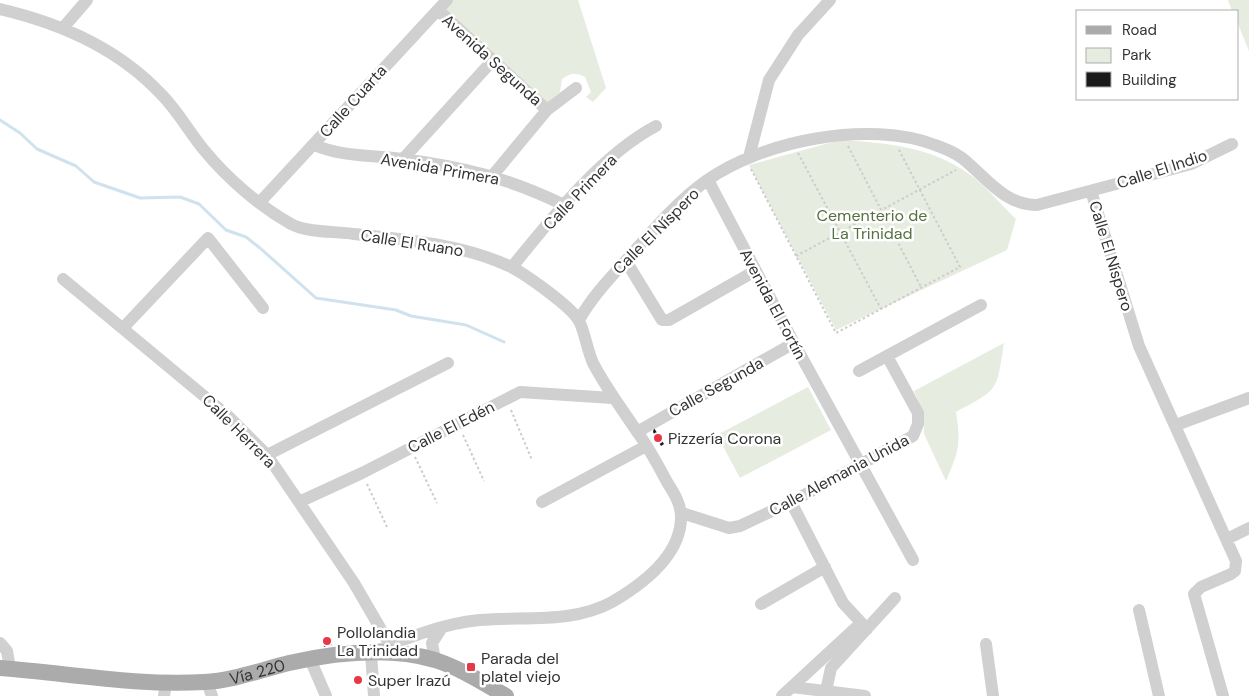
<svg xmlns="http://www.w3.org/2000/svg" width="1249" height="696" font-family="'DM Sans',sans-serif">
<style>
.green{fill:#e6ecdf}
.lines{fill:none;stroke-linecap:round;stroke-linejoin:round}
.stream{stroke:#cfe2ee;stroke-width:3}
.building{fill:#1a1a1a}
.path{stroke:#cdcdcd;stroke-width:2;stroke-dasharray:2.5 2.5;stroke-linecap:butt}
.minor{stroke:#d0d0d0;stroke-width:12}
.major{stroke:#ababab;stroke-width:16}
.poi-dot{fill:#e63946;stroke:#fff;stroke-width:2}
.labels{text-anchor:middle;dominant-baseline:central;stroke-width:5;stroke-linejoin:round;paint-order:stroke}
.street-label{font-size:16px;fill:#333;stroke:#fff}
.park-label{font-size:16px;fill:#56703f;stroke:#fff}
.poi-label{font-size:16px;fill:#333;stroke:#fff;text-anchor:start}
</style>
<rect width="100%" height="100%" fill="#fff"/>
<!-- green -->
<path class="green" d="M453 0H578L606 88 593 102 586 97 591 92 585 77C575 72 571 73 562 79L560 92 547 103 444 9Z
M1228 0H1249V51L1238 24V11H1232Z
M840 140C886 143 930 146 969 174 986 186 1001 205 1016 219L1007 250 836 330 749 165Z
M1004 343C996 392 1000 388 956 412 961 444 959 451 946 481L924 434V414L914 391Z
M808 387 831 430 740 478 717 435Z"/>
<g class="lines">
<!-- stream -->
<path class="stream" d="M0 120 20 133 37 149 76 166 94 182 140 198 180 197 199 204 226 230 246 237 260 248 316 298 396 310 411 316 466 325 504 342"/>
</g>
<!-- building -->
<path class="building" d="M654 428 664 444 661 446 653 432Z
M329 636 332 645 324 647 322 638Z"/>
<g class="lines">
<!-- path -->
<path class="path" d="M848 146 921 287
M798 153 881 309
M751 169 836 333 960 267 898 148
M796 256 956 170
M511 410 532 460
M463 435 484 481
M415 457 437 503
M367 484 387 527"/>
<!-- minor -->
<path class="minor" d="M0 9C60 23 119 49 161 94 178 111 189 132 204 150 227 178 259 206 291 224 308 233 335 231 354 234 407 240 461 244 509 266 524 273 572 307 579 321 585 332 587 350 593 363 606 388 622 409 638 433 649 448 658 465 667 482 674 493 681 504 681 517 681 556 643 584 612 602 572 624 524 616 480 620 444 623 404 639 371 653L374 696
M438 10 547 110
M63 28 87 0
M314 145C343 157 372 155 403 159 463 167 509 178 564 205
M749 157 769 80 798 35 830 0
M403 159 493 60
M493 175 547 110 576 88
M708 180 794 343 913 560
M1091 191 1139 346 1236 561 1235 571 1231 574 1201 587 1194 594 1223 696
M260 202 447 0
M626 261 662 320H669L755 271
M512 267C551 219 601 155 656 126
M63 279 228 416 267 455 354 583 390 645
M579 320C593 295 612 276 631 255 654 229 678 201 706 181 763 140 870 120 935 145 944 148 955 153 962 158 986 177 1004 205 1037 205L1191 164 1232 144
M123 328 208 238 263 308
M859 371 981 305
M1176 425 1249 398
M637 432 794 343
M267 455 448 363
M299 502 362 473 520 392 612 398
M542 502 646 446
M791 502 843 603 867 629
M682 513 729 528 740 526 791 502 913 436 918 424V413L887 356
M1227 539 1249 528
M761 604 825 567
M1139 610 1159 696
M0 643 7 651 10 669
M986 644 993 696
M310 659 326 696
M435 660 432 643 441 629
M207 682 212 696
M792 687 865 696
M826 691 831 668 895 598
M164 696 166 683
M782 696 861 623"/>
<!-- major -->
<path class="major" id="s1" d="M0 668C68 673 136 686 204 682 231 681 261 670 289 663 334 653 390 647 435 660 460 668 483 683 506 696"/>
</g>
<!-- markers -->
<g class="poi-dot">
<circle cx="658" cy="438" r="5"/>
<circle cx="327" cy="641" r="5"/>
<rect x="466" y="662" width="10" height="10" rx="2.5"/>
<circle cx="358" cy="680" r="5"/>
</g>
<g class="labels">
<!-- street labels -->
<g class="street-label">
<text transform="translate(492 60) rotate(42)">Avenida Segunda</text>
<text transform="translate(353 101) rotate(-48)">Calle Cuarta</text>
<text transform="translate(440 169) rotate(10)">Avenida Primera</text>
<text transform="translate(1162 169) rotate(-18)">Calle El Indio</text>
<text transform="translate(580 192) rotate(-46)">Calle Primera</text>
<text transform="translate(656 231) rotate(-45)">Calle El Níspero</text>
<text transform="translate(412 243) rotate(9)">Calle El Ruano</text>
<text transform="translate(1111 256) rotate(73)">Calle El Níspero</text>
<text transform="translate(773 304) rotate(62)">Avenida El Fortín</text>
<text transform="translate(716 387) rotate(-29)">Calle Segunda</text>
<text transform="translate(451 427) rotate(-27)">Calle El Edén</text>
<text transform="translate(239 431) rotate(45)">Calle Herrera</text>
<text transform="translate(839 475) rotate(-28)">Calle Alemania Unida</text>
<text stroke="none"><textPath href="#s1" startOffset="259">Vía 220</textPath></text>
</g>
<!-- park labels -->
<g class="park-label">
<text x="872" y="215">Cementerio de<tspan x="872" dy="18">La Trinidad</tspan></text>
</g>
<!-- poi labels -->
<g class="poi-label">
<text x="668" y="438">Pizzería Corona</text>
<text x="337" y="632">Pollolandia<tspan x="337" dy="18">La Trinidad</tspan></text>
<text x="481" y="658">Parada del<tspan x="481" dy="18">platel viejo</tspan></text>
<text x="368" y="680">Super Irazú</text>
</g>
</g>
<!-- legend -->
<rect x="1076" y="10" width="162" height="90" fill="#ffffff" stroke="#adadad"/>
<rect x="1086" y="26" width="25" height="8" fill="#ababab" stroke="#adadad"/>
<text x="1122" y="35" font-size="15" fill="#333333">Road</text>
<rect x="1086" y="48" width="25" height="15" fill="#e6ecdf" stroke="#adadad"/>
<text x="1122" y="60" font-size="15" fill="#333333">Park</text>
<rect x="1086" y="72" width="25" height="15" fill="#1a1a1a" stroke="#adadad"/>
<text x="1122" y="85" font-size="15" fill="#333333">Building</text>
</svg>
